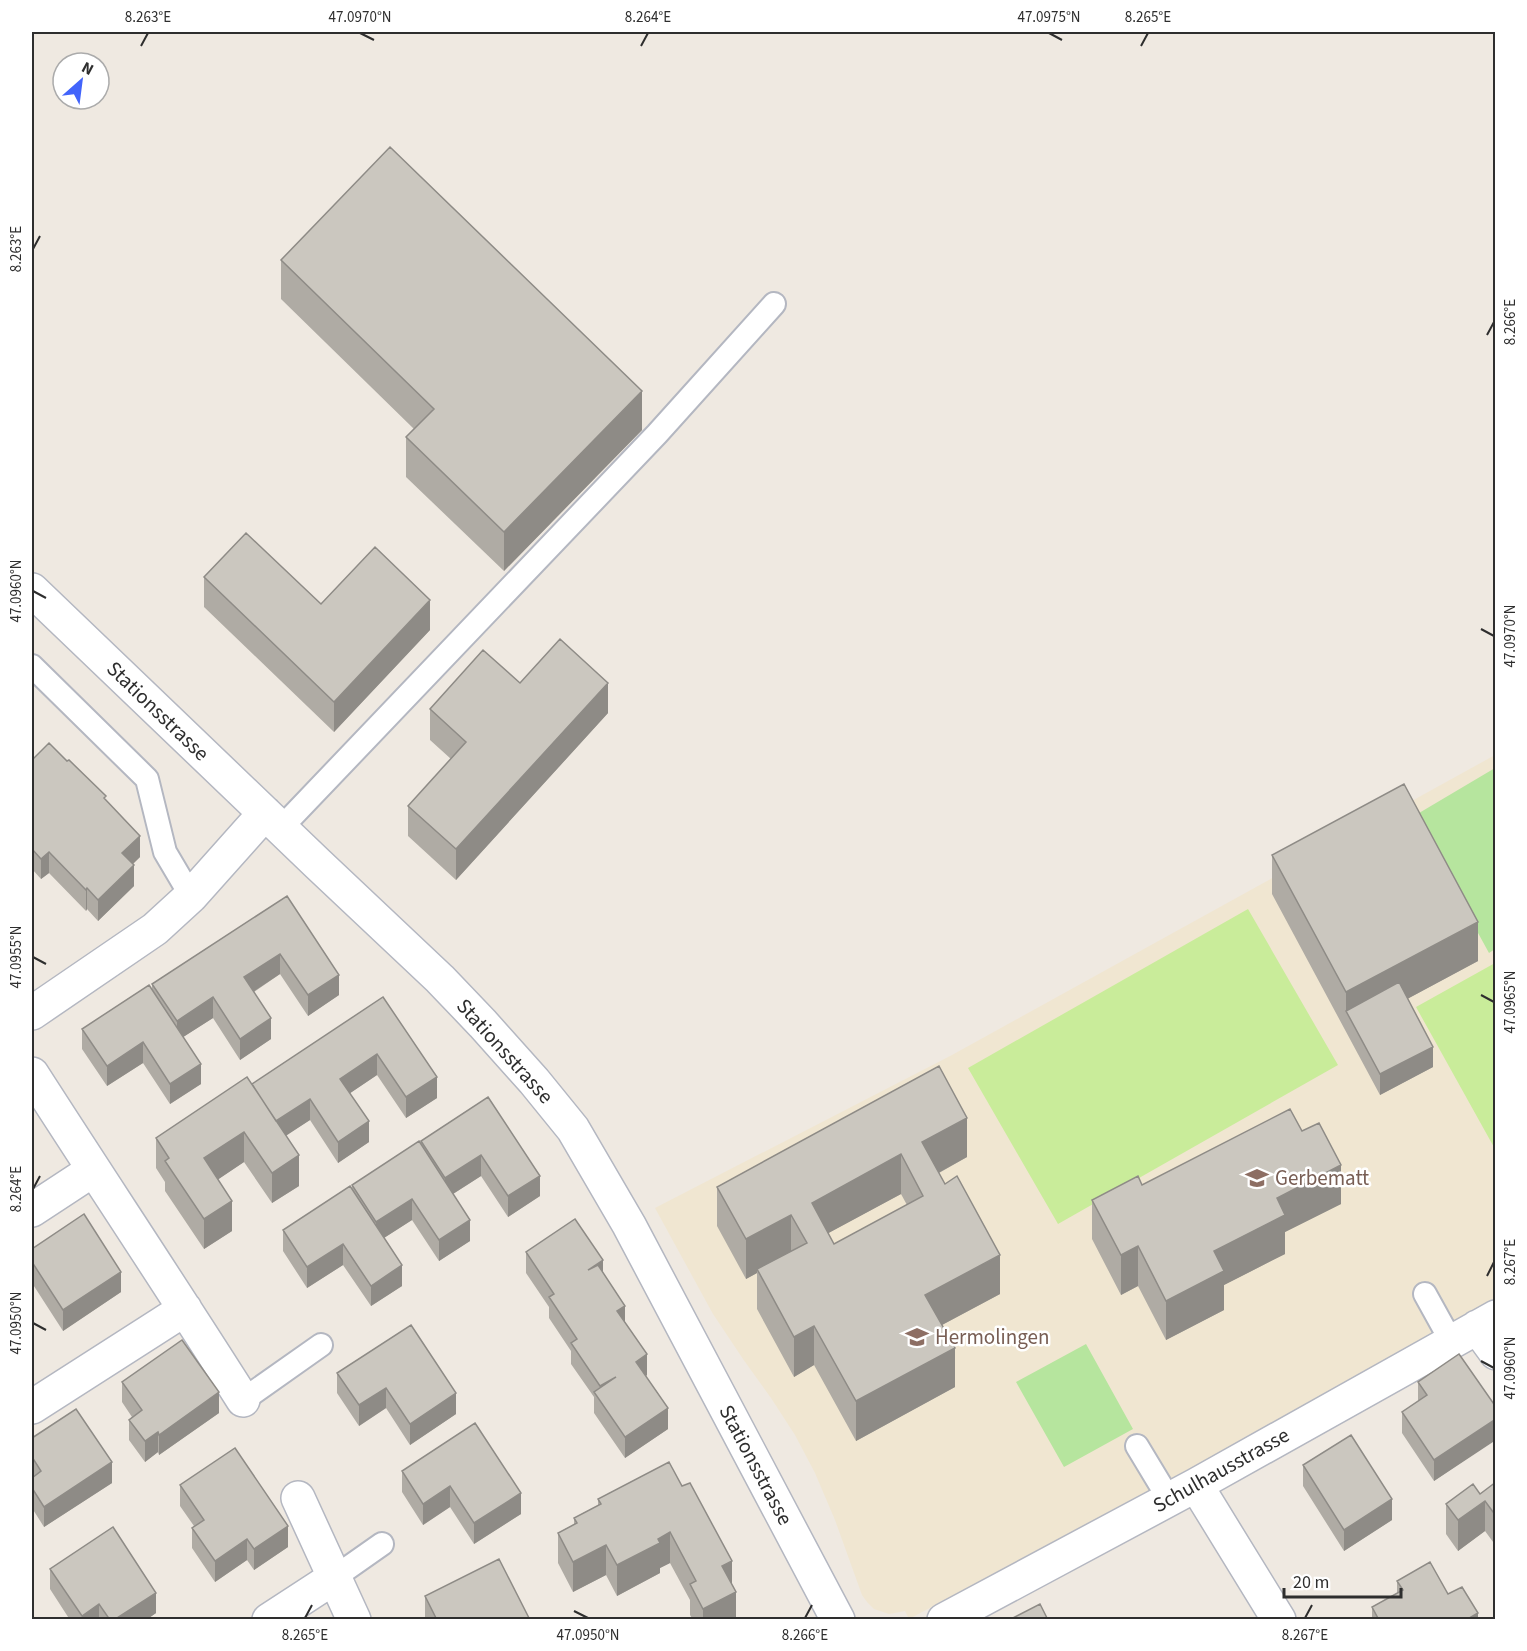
<svg xmlns="http://www.w3.org/2000/svg" width="1527" height="1651" font-family="'Source Sans 3',sans-serif">
<style>
.education{fill:#f0e6d1}
.green{fill:#b6e59e}
.pitch{fill:#c9ec9a}
.lines{fill:none;stroke-linecap:round;stroke-linejoin:round}
.lane-casing{stroke:#b4b7c1;stroke-width:26}
.street-casing{stroke:#b4b7c1;stroke-width:36}
.lane{stroke:#fff;stroke-width:22}
.street{stroke:#fff;stroke-width:33}
.wall{fill:#afaba4;fill-rule:evenodd}
.shaded-wall{fill:#8e8b86}
.building{fill:#cbc7bf;stroke:#8e8b86;stroke-width:1.5;fill-rule:evenodd}
.ticks{fill:none;stroke:#2e2e2e;stroke-width:2}
.labels{text-anchor:middle;dominant-baseline:central;stroke-width:5;stroke-linejoin:round;paint-order:stroke}
.street-label{font-size:21px;fill:#2e2e2e;stroke:#fff}
.education-label{font-size:21px;fill:#785e54;stroke:#fff;text-anchor:start}
.neatline{fill:none;stroke:#2e2e2e;stroke-width:2}
.ticks-label{font-size:15px;text-anchor:middle;fill:#2e2e2e}
</style>
<rect width="100%" height="100%" fill="#efe9e1"/>
<!-- education -->
<path class="education" d="M1495 755V1302L1181 1475 909 1619 905 1611 889 1614 874 1609 867 1602 862 1595 835 1520 815 1473 795 1435 771 1398 743 1359 713 1314 655 1208 952 1055Z"/>
<!-- green -->
<path class="green" d="M1495 768V949L1489 953 1414 816Z
M1086 1344 1133 1429 1064 1467 1016 1382Z"/>
<!-- pitch -->
<path class="pitch" d="M1248 909 1338 1065 1058 1224 968 1068Z
M1495 963V1149L1416 1007Z"/>
<g class="lines">
<!-- lane casing -->
<g class="lane-casing">
<path id="lane" d="M32 666 147 779 165 852 191 896
M281 828 657 434 774 304
M1425 1294 1451 1341
M243 1400 321 1345
M1137 1446 1169 1499
M335 1577 382 1544"/>
</g>
<!-- street casing -->
<g class="street-casing">
<path id="street" d="M32 590 318 864 440 979 483 1024 534 1081 573 1129 629 1225 838 1620
M32 1013 155 929 191 896 265 813
M32 1074C102 1183 174 1291 243 1400
M32 1210 93 1170
M1477 1327 1496 1353
M32 1407 185 1309
M1196 1485 1279 1620
M298 1498 354 1620
M269 1620 335 1577
M944 1620 1196 1485 1496 1317"/>
</g>
<!-- lane -->
<use href="#lane" class="lane"/>
<!-- street -->
<use href="#street" class="street"/>
</g>
<!-- wall -->
<path class="wall" d="M281 260 642 430 504 571 406 477V437L414 429 281 299Z
M204 577 321 604 430 630 334 732 204 607Z
M520 683 608 713 456 880 408 836V806L451 759 430 740V709Z
M32 760 106 800 140 857 133 864 134 886 98 921 87 909 86 911 49 873 41 879 32 869Z
M1272 855 1478 961 1407 999 1433 1067 1380 1095 1272 894Z
M287 896 339 995 308 1016 280 974 254 992 271 1039 240 1060 213 1018 183 1037 201 1084 170 1104 143 1063 107 1086 82 1049V1029L152 990V984Z
M383 997 437 1098 406 1118 377 1075 350 1093 369 1142 338 1163 310 1120 286 1135 299 1186 272 1203 244 1162 218 1179 232 1231 204 1249 165 1191V1182L156 1168V1138L252 1084Z
M939 1066 967 1157 939 1173 1000 1294 942 1325 955 1387 856 1441 814 1365 794 1377 757 1309V1273L746 1279 717 1226V1187ZM901 1194 907 1205 834 1244 828 1233Z
M488 1097 540 1196 508 1217 481 1176 453 1194 470 1241 439 1261 412 1220 384 1238 402 1286 371 1306 343 1265 307 1288 283 1251V1230L352 1189V1185L421 1145V1141Z
M1142 1185 1341 1204 1285 1232V1254L1224 1285V1310L1166 1340 1138 1286 1121 1295 1092 1239V1200Z
M32 1249 121 1292 63 1331 32 1283Z
M526 1252 603 1273 647 1375 646 1376 668 1429 625 1458 594 1413V1397L571 1364V1351L549 1318V1307L526 1273Z
M411 1325 456 1414 410 1445 386 1408 359 1426 337 1393V1373Z
M122 1382 219 1413 159 1455 158 1452 145 1462 129 1440V1420L132 1417 122 1402Z
M1418 1382 1496 1407V1451L1494 1449V1440L1434 1481 1402 1433V1412L1418 1401Z
M475 1423 521 1514 474 1544 450 1507 423 1525 402 1492V1471Z
M32 1438 112 1483 44 1527 32 1508Z
M669 1462 732 1585 736 1620H693L690 1615V1600L670 1563 660 1568V1573L617 1596 606 1575 573 1592 558 1563V1533L574 1524V1518L598 1505V1499Z
M1303 1465 1392 1520 1344 1551 1303 1486Z
M1496 1482V1546L1485 1531 1458 1551 1446 1534V1504L1480 1494Z
M180 1485 288 1547 254 1570 247 1560 215 1582 192 1548V1528L194 1526 180 1506Z
M50 1569 156 1613 146 1620H70L50 1589Z
M1397 1581 1448 1594 1478 1620H1372V1607L1397 1593Z
M425 1596 530 1620H425Z"/>
<!-- shaded-wall -->
<path class="shaded-wall" d="M642 391V430L504 571V532Z
M430 600V630L334 732V702Z
M608 683V713L456 880V849Z
M33 716V737L32 738V718Z
M140 836V857L122 874V853Z
M49 852V873L41 879V859Z
M134 865V886L98 921V900Z
M87 888V909L86 911V890Z
M1478 922V961L1355 1027 1346 1011V992Z
M280 954V974L244 998V977Z
M339 975V995L308 1016V995Z
M213 997V1018L177 1041V1021Z
M271 1018V1039L240 1060V1039Z
M143 1042V1063L107 1086V1066Z
M1433 1047V1067L1380 1095V1074Z
M377 1054V1075L340 1100V1079Z
M201 1064V1084L170 1104V1084Z
M437 1077V1098L406 1118V1097Z
M310 1099V1120L272 1145V1124Z
M967 1118V1157L922 1182V1142Z
M369 1121V1142L338 1163V1142Z
M244 1132V1162L204 1189V1158Z
M901 1154V1194L812 1242V1203Z
M299 1155V1186L272 1203V1173Z
M481 1155V1176L445 1199V1178Z
M1341 1165V1204L1285 1232V1254L1224 1285V1310L1166 1340V1301L1214 1251 1277 1198Z
M540 1176V1196L508 1217V1196Z
M412 1199V1220L376 1243V1222Z
M232 1201V1231L204 1249V1219Z
M791 1215V1254L757 1269V1273L746 1279V1239Z
M470 1220V1241L439 1261V1240Z
M343 1244V1265L307 1288V1267Z
M1138 1246V1286L1121 1295V1255Z
M1000 1255V1294L925 1334V1295Z
M603 1260V1281L588 1270Z
M402 1265V1286L371 1306V1286Z
M121 1272V1292L63 1331V1310Z
M625 1306V1327L617 1311Z
M814 1326V1365L794 1377V1337Z
M955 1348V1387L856 1441V1401Z
M647 1354V1375L636 1383V1362Z
M386 1388V1408L359 1426V1405Z
M219 1392V1413L159 1455V1435Z
M456 1393V1414L410 1445V1424Z
M668 1408V1429L625 1458V1437Z
M1496 1419V1440L1434 1481V1460Z
M158 1432V1452L145 1462V1441Z
M112 1462V1483L44 1527V1507Z
M450 1486V1507L423 1525V1504Z
M521 1493V1514L474 1544V1523Z
M1392 1499V1520L1344 1551V1530Z
M1485 1501V1531L1458 1551V1520Z
M288 1526V1547L254 1570V1549Z
M670 1532V1563L660 1568V1573L617 1596V1565Z
M247 1539V1560L215 1582V1561Z
M606 1545V1575L573 1592V1562Z
M732 1561V1592L722 1566Z
M736 1592V1620H703V1609Z
M156 1593V1613L146 1620H114Z
M99 1604V1620H82V1616Z
M1478 1613V1620H1466Z"/>
<!-- building -->
<path class="building" d="M390 147 642 391 504 532 406 437 434 409 281 260Z
M246 533 321 604 375 547 430 600 334 702 204 577Z
M560 639 608 683 456 849 408 806 466 742 430 709 483 650 520 683Z
M49 743 67 761 69 760 106 796 104 798 140 836 122 853 134 865 98 900 87 888 86 890 49 852 41 859 32 849V760Z
M1404 784 1478 922 1346 992 1272 855Z
M287 896 339 975 308 995 280 954 244 977 271 1018 240 1039 213 997 177 1021 152 984Z
M1399 982 1433 1047 1380 1074 1346 1011Z
M149 985 201 1064 170 1084 143 1042 107 1066 82 1029Z
M383 997 437 1077 406 1097 377 1054 340 1079 369 1121 338 1142 310 1099 276 1121 252 1084Z
M939 1066 967 1118 922 1142 945 1184 957 1176 1000 1255 925 1295 955 1348 856 1401 814 1326 794 1337 757 1269 807 1243 791 1215 746 1239 717 1187ZM901 1154 923 1196 834 1244 812 1203Z
M247 1077 299 1155 272 1173 244 1132 204 1158 232 1201 204 1219 165 1161 169 1158 156 1138Z
M488 1097 540 1176 508 1196 481 1155 445 1178 421 1141Z
M1290 1109 1302 1131 1319 1123 1341 1165 1277 1198 1285 1215 1214 1251 1224 1271 1166 1301 1138 1246 1121 1255 1092 1200 1138 1176 1142 1185Z
M419 1141 470 1220 439 1240 412 1199 376 1222 352 1185Z
M350 1186 402 1265 371 1286 343 1244 307 1267 283 1230Z
M84 1214 121 1272 63 1310 32 1262V1249Z
M575 1219 603 1260 588 1270 598 1265 625 1306 617 1311 647 1354 636 1362 668 1408 625 1437 594 1392 616 1377 600 1386 571 1343 577 1339 549 1297 554 1294 526 1252Z
M411 1325 456 1393 410 1424 386 1388 359 1405 337 1373Z
M182 1340 219 1392 159 1435 158 1432 145 1441 129 1420 142 1410 122 1382Z
M1459 1354 1496 1407V1419L1434 1460 1402 1412 1427 1395 1418 1382Z
M76 1409 112 1462 44 1507 32 1488V1478L41 1471 32 1457V1438Z
M475 1423 521 1493 474 1523 450 1486 423 1504 402 1471Z
M1351 1435 1392 1499 1344 1530 1303 1465Z
M235 1448 288 1526 254 1549 247 1539 215 1561 192 1528 204 1520 180 1485Z
M669 1462 682 1486 690 1483 732 1561 722 1566 736 1592 703 1609 690 1584 696 1581 670 1532 658 1539 660 1543 617 1565 606 1545 573 1562 558 1533 577 1523 574 1518 601 1504 598 1499Z
M1496 1482V1516L1485 1501 1458 1520 1446 1504 1473 1484 1480 1494Z
M113 1527 156 1593 114 1620H110L99 1604 82 1616 50 1569Z
M499 1559 530 1620H437L425 1596Z
M1430 1562 1448 1594 1462 1587 1478 1613 1466 1620H1379L1372 1607 1403 1590 1397 1581Z
M1040 1604 1048 1620H1009Z"/>
<!-- ticks -->
<path class="ticks" d="M360 33 374 40M1049 33 1062 40M141 46 148 33M641 46 648 33M1141 46 1148 33M33 249 40 236M1487 335 1494 322M33 591 46 598M1481 629 1494 636M33 957 46 964M1481 995 1494 1002M33 1189 40 1176M1487 1276 1494 1262M33 1323 46 1330M1481 1361 1494 1368M574 1611 588 1618M305 1618 312 1605M805 1618 812 1605M1305 1618 1312 1605"/>
<!-- icons -->
<defs>
<g id="school-bare" transform="scale(1.8)"><path d="M0-5L7-2L0 1L-7-2ZM-4 1L0 2.5L4 1V4Q0 6-4 4Z" fill="#8d6e63" stroke="#fff" stroke-width="2.5" paint-order="stroke"/></g>
</defs>
<g fill-rule="evenodd">
<use href="#school-bare" x="1257" y="1178"/>
<use href="#school-bare" x="917" y="1337"/>
</g>
<g class="labels">
<!-- street labels -->
<g class="street-label">
<text transform="translate(158 711) rotate(44)">Stationsstrasse</text>
<text transform="translate(505 1051) rotate(48)">Stationsstrasse</text>
<text transform="translate(756 1465) rotate(62)">Stationsstrasse</text>
<text transform="translate(1221 1470) rotate(-29)">Schulhausstrasse</text>
</g>
<!-- education labels -->
<g class="education-label">
<text x="1275" y="1178">Gerbematt</text>
<text x="935" y="1337">Hermolingen</text>
</g>
</g>
<!-- border -->
<rect width="1527" height="1651" fill="none" stroke="#ffffff" stroke-width="66"/>
<!-- north arrow -->
<g transform="translate(81 81) rotate(28)"><circle r="28" fill="#ffffff" stroke="#ababab" stroke-width="1.5"/>
<path d="M0-4.5L10 22L0 15L-10 22Z" fill="#4264fb"/>
<text y="-9" font-size="16" font-weight="bold" text-anchor="middle" fill="#2e2e2e">N</text>
</g>
<!-- scale -->
<path d="M1284 1588v9h117v-9" fill="none" stroke="#2e2e2e" stroke-width="3"/>
<text x="1293" y="1588" font-size="18" fill="#2e2e2e" stroke="#ffffff" stroke-width="4.5" paint-order="stroke">20 m</text>
<rect x="33" y="33" width="1461" height="1585" class="neatline"/>
<g class="ticks-label">
<text x="148" y="22">8.263°E</text>
<text x="360" y="22">47.0970°N</text>
<text x="648" y="22">8.264°E</text>
<text x="1049" y="22">47.0975°N</text>
<text x="1148" y="22">8.265°E</text>
<text transform="translate(16 249) rotate(-90)" y="5">8.263°E</text>
<text transform="translate(1510 322) rotate(-90)" y="5">8.266°E</text>
<text transform="translate(16 591) rotate(-90)" y="5">47.0960°N</text>
<text transform="translate(1510 636) rotate(-90)" y="5">47.0970°N</text>
<text transform="translate(16 957) rotate(-90)" y="5">47.0955°N</text>
<text transform="translate(1510 1002) rotate(-90)" y="5">47.0965°N</text>
<text transform="translate(16 1189) rotate(-90)" y="5">8.264°E</text>
<text transform="translate(1510 1262) rotate(-90)" y="5">8.267°E</text>
<text transform="translate(16 1323) rotate(-90)" y="5">47.0950°N</text>
<text transform="translate(1510 1368) rotate(-90)" y="5">47.0960°N</text>
<text x="305" y="1640">8.265°E</text>
<text x="588" y="1640">47.0950°N</text>
<text x="805" y="1640">8.266°E</text>
<text x="1305" y="1640">8.267°E</text>
</g>
</svg>
